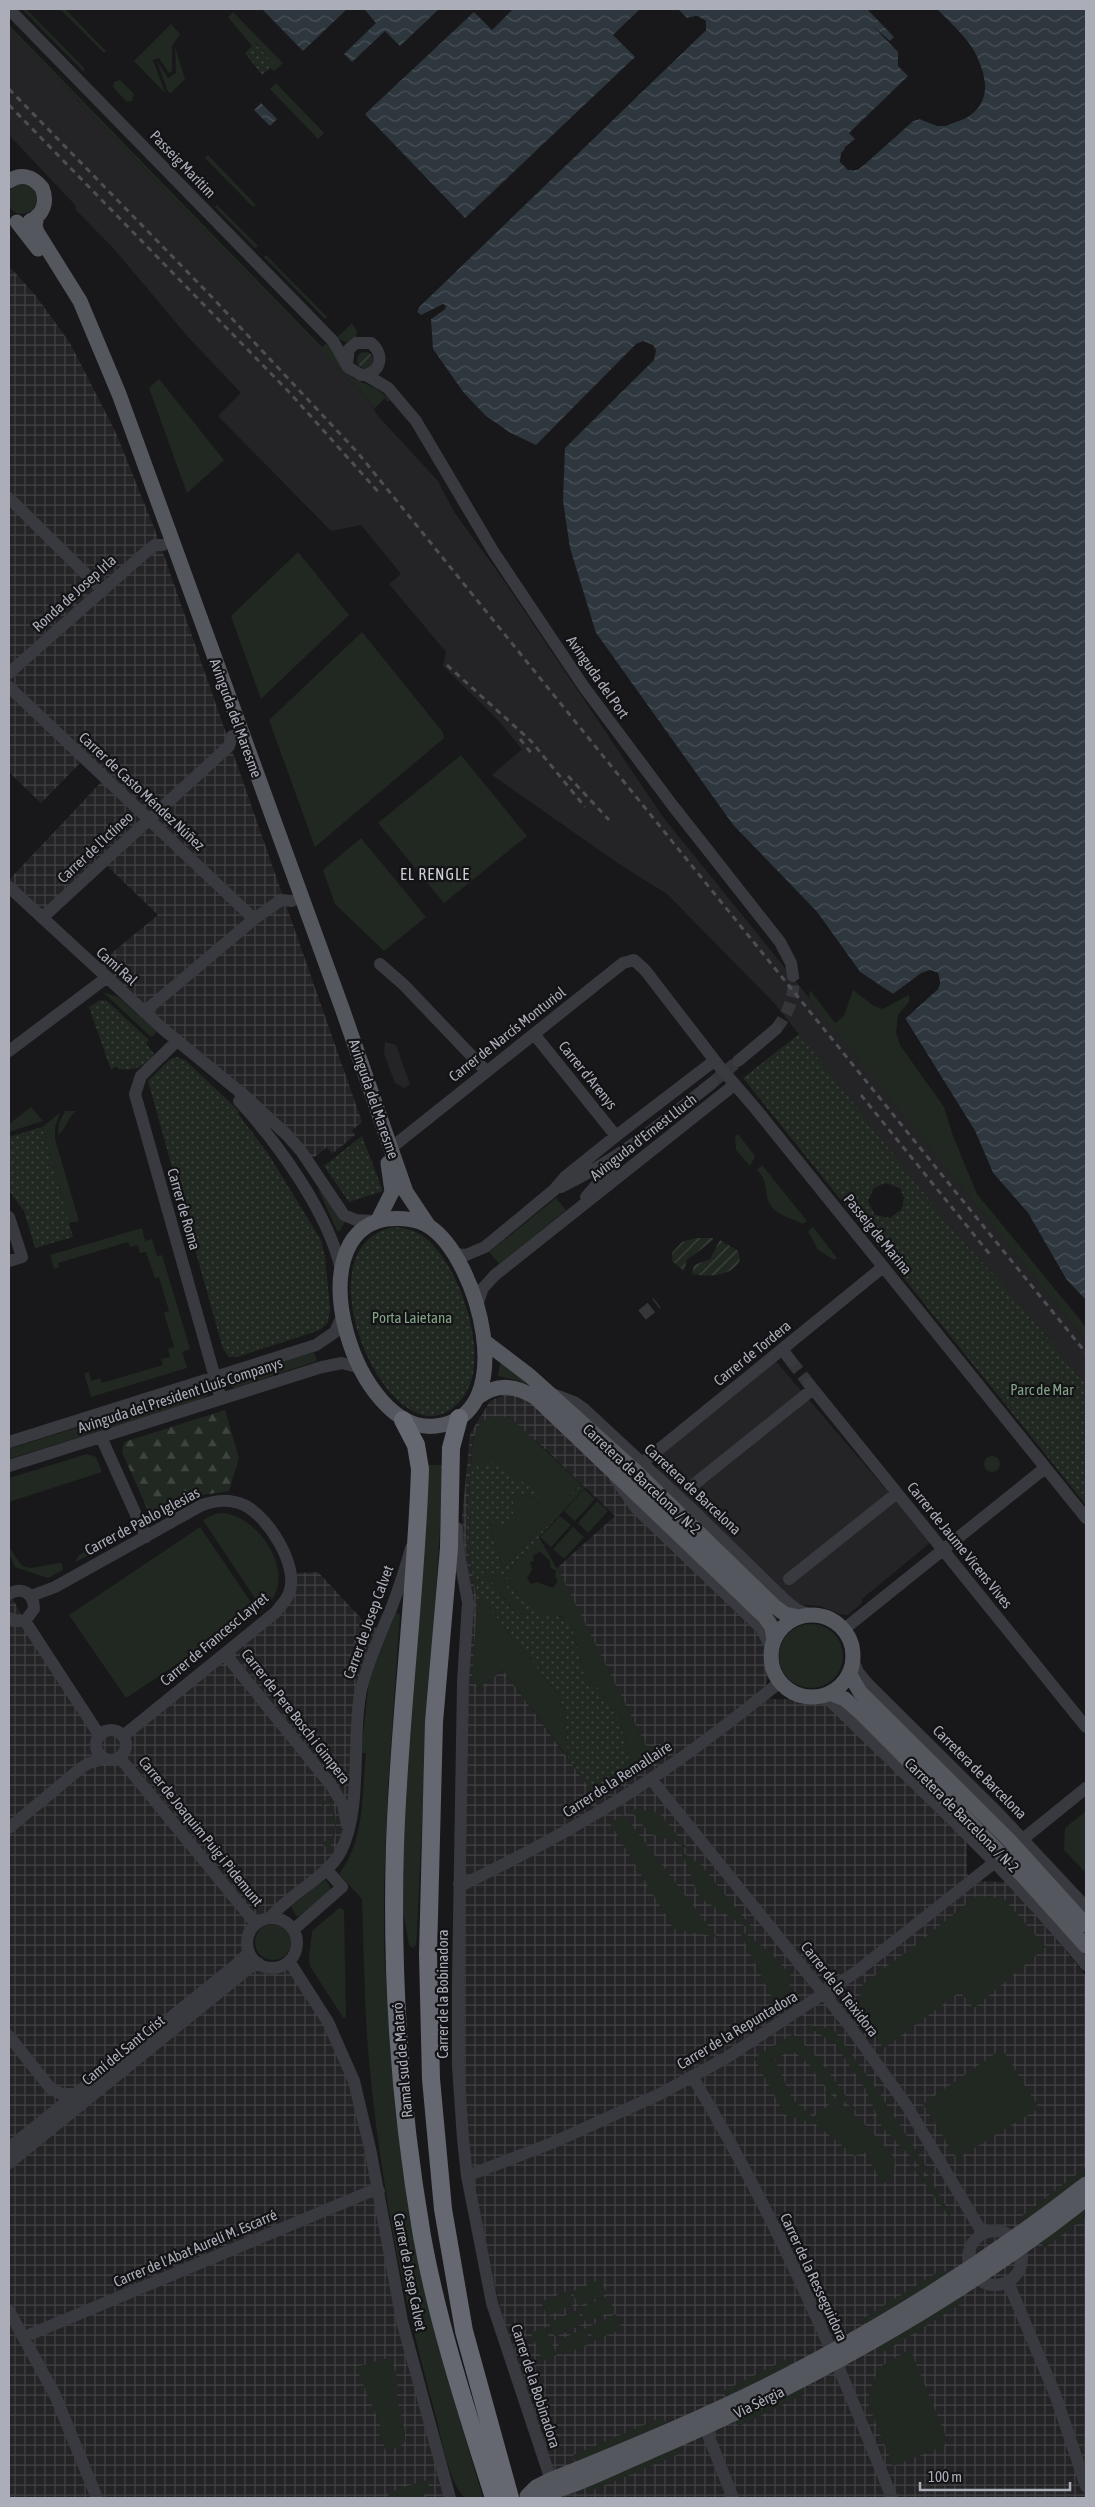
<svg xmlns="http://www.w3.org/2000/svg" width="1095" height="2507" font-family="'Asap Condensed',sans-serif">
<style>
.built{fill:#242427}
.industrial{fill:url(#industrial-grid);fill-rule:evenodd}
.grass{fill:#202821;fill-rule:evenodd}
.forest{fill:url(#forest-firs)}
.park{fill:url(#park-dots);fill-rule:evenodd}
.garden{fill:url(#garden-furrows)}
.water{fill:url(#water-waves)}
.pier{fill:#18181a}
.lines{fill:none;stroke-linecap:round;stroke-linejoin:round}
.minor-tunnel{stroke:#35363a;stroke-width:12;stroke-dasharray:12 6;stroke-linecap:butt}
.minor{stroke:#393a3f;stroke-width:12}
.major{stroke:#55575e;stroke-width:15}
.highway{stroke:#656870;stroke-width:18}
.rail{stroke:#4c4e54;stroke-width:3;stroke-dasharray:6 5;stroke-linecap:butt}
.labels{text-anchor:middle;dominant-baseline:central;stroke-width:4.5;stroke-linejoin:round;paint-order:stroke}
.street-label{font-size:15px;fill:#abaeb9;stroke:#131315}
.park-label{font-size:15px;fill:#83a387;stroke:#131315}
.neighbourhood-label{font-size:16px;letter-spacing:1px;fill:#ccced5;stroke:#131315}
</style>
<defs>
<pattern id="industrial-grid" width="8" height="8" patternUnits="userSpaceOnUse" patternTransform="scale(1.25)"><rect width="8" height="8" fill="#242427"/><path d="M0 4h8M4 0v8" fill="none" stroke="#414144"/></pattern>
<pattern id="forest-firs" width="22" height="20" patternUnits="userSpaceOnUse" patternTransform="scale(1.25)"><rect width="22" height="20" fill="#202821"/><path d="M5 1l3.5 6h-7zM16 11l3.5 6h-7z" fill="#3e453f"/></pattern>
<pattern id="park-dots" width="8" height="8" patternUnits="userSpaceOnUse" patternTransform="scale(1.25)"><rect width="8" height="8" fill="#202821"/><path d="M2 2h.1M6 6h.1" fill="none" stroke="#3e453f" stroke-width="1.8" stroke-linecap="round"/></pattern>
<pattern id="garden-furrows" width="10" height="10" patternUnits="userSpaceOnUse" patternTransform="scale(1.25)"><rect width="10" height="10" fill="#202821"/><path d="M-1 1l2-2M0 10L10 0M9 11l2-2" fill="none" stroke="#3e453f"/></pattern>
<pattern id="water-waves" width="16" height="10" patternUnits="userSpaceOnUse" patternTransform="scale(1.25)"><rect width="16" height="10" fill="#2e363e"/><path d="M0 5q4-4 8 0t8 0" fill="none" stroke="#4a5158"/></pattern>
</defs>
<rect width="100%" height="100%" fill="#18181a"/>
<!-- built -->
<path class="built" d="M9 29 367 398 378 416 438 481 454 512 498 572 663 817 1086 1341V1384L1002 1283 957 1235 775 1004 667 894 619 864 492 775 522 749 496 718 443 666 446 652 389 584 401 574 361 525 331 531 218 416 241 393 188 337 114 249 75 209 76 206 9 135Z
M385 1042 396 1045 410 1084 404 1088 395 1083 384 1054Z
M774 1359 931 1542 862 1599V1603L848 1615 840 1614 820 1606 796 1604 656 1472 658 1452Z"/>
<!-- industrial -->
<path class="industrial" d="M9 266 36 296 70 343 116 433 155 530 362 1122 352 1130 355 1135 332 1154 327 1147 308 1162 97 970 113 952 158 915 103 862 42 918 9 887V880L105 778 84 759 41 803 9 772Z
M506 1394 525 1398 565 1433 752 1622 765 1644 763 1659 768 1677 766 1686 768 1699H820L967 1836V1873L973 1881 1011 1882 1086 1976V2498H553L498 2299 471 2178 461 2057 466 1705 473 1613 470 1581 464 1548 462 1518 470 1434 490 1401ZM508 1418 545 1449 615 1516 557 1568 646 1746 663 1751 596 1797 503 1670 479 1688 477 1601 466 1535 473 1437Z
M318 1572 371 1629 385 1624 373 1652 341 1852 270 1918 256 1924 249 1935 247 1943 252 1957 263 1966 276 1967 286 1963 342 2052 392 2274 450 2498H9V1593L44 1653 104 1732 117 1731 123 1736 276 1612 291 1573Z"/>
<!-- grass -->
<path class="grass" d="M22 9H26L85 69 83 71Z
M60 9H65L106 51 104 53Z
M233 12 283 63 274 71 270 68 273 65 256 43 252 46 228 17Z
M171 24 180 34 172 46V71L169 73 159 58 153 60 165 93 134 61Z
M9 25 322 347 327 343 351 377 377 389 390 400 388 402 385 398 374 409 367 398 9 29Z
M175 47 185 79 171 93 168 92 157 61 168 78 176 73Z
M120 80 134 94 132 101 127 102 113 87 114 82Z
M276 83 324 133 318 139 270 89Z
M208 155 256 205 253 207 205 158Z
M7 199a15 15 0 1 1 30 0a15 15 0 1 1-30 0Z
M217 205 258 246 255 248 215 207Z
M266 255 327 317 325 319 264 257Z
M352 323 357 331 356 338 346 342 337 338Z
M159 379 224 460 187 493 149 388Z
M298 552 349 615 261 699 231 616Z
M362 632 442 731 444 738 315 847 269 720Z
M461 755 527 836 444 903 378 823Z
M361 838 426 917 384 951 335 904 323 870Z
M810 990 835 1023 844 1016 853 990 874 1006 883 1009 909 995V1002L898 1015 896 1033 900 1045 944 1107 953 1136 977 1194 1086 1327V1341L815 1006 809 997Z
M103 992 118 997 157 1031 153 1036H150Z
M31 1107 43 1121 9 1132V1124Z
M65 1111H76C67 1118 67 1128 58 1135L59 1123Z
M60 1113 55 1127V1139L79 1221 69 1223 42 1127Z
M738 1134 755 1156 750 1166 736 1150 735 1136Z
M762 1165 807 1221 803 1224C792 1218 779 1217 771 1206 763 1194 769 1180 757 1170Z
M317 1186 345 1222 340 1231H337Z
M556 1198 566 1210 499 1264 489 1252Z
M813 1227 837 1258 834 1260 818 1250 808 1231Z
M142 1228 145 1241 152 1239 157 1256 162 1255 190 1349 182 1352 187 1368 91 1397 84 1373 89 1372 91 1381 100 1378 102 1383 163 1365 161 1359 170 1357 168 1349 174 1347 164 1313 169 1311 159 1277 155 1278 146 1252 140 1253 138 1245 130 1247 128 1242 58 1263 59 1267 54 1269 50 1255Z
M314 1352 317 1361 235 1388 227 1385 228 1379Z
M500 1363 541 1391 780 1618 775 1620 709 1553 545 1400 520 1381 498 1376Z
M203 1388 208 1391V1395L198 1400 9 1459V1449Z
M503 1416 513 1420 581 1484 503 1568 487 1521 494 1523 511 1494 538 1497 471 1466C473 1442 471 1414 503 1416Z
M87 1454 96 1457 102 1472 9 1502V1478Z
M984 1464a8 8 0 1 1 16 0a8 8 0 1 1-16 0Z
M428 1465H444L423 1798 417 1934 416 1945 413 1948 409 1945 401 1900 400 1868Z
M584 1489 595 1499 575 1521 564 1511Z
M597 1501 608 1511 588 1533 578 1523Z
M225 1513C262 1519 302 1581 262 1609L203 1520 215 1514Z
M560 1516 571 1525 551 1547 540 1537Z
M200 1527 257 1611 126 1698 69 1615Z
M573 1527 584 1537 564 1559 553 1549Z
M114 1537 118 1541 75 1562 79 1555Z
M539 1537 565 1583 646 1746 664 1752 632 1774 621 1724 599 1689 585 1678 571 1624 567 1618C558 1615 547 1616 539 1613 522 1606 513 1588 505 1574ZM540 1552 550 1561V1567L556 1571 555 1577 558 1581 553 1588 537 1582 531 1584 527 1578 532 1570 530 1562 534 1561 533 1555Z
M9 1547 22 1566 31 1568 59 1563H62L63 1570 48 1578 15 1567 9 1554Z
M474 1573H498L513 1595 534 1615 515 1613 493 1583Z
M477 1601H484L558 1694 565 1712 568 1758 503 1670 479 1688 472 1681Z
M396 1612 400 1615 388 1787 384 1886V1948L391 2052 416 2251 440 2353 483 2498H465C448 2482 441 2436 435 2413 403 2299 380 2180 369 2061 364 2008 364 1953 362 1899L339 1874C366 1838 361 1796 366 1753H361L369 1680Z
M779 1656a32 32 0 1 1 64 0a32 32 0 1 1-64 0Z
M328 1799C338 1815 339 1833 329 1849L323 1845 324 1841 331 1844 335 1824H328L327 1820 334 1818 329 1802 322 1806V1802Z
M632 1809 659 1813 689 1850 674 1841 650 1834 630 1810Z
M1086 1811V1873L1064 1850 1065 1828Z
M624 1815 717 1937 674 1929 610 1823Z
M673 1846 701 1865 757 1934 699 1897 683 1856Z
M325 1880 330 1886V1891L299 1916H296L291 1906Z
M976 1896 1003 1898 1046 1947 974 2008 960 1992 884 2048 858 2013 862 1985 917 1944Z
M339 1908 344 1910 346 2016 344 2019 310 1966 309 1959 312 1931Z
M255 1942a18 18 0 1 1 36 0a18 18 0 1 1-36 0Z
M737 1927 772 1954 791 1976 787 2001 777 2008Z
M806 2025 833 2029 878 2091 933 2177 931 2178 882 2127 865 2088 835 2044Z
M793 2034 817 2057 858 2112 820 2082 811 2066 792 2050 775 2059 792 2099 813 2117 830 2104 825 2093 826 2091C853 2112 875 2132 895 2159L893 2177 883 2184 864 2151 855 2156 814 2123 785 2115 754 2058Z
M1002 2049 1039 2108 957 2159 923 2104Z
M908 2161 933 2184 951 2215 949 2216Z
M1086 2167V2176L1026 2222 1022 2216Z
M1086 2207V2217L1044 2248 1040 2241Z
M943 2269 947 2275 866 2325 862 2319Z
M600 2279 607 2294 579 2306 572 2292Z
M569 2290 575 2304 547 2316 541 2302Z
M608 2296 614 2310 586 2323 580 2308Z
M961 2296 964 2302 882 2353 878 2347Z
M577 2310 583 2324 555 2337 549 2323Z
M616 2314 622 2329 594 2341 588 2327Z
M545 2327 557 2355 543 2361 531 2333Z
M585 2328 591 2343 563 2355 557 2341Z
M910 2349 947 2439 944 2446 893 2466 867 2401 878 2368Z
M391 2357 398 2381 397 2399 405 2432V2441L399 2447 386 2451 378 2431 381 2427 356 2367Z
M787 2359 790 2366 726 2397 723 2391Z
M802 2388 805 2394 739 2426 736 2420Z
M663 2417 666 2424 576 2462 573 2455Z
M676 2447 679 2454 589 2492 586 2485Z
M427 2480 430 2490 421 2498H385L397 2489Z"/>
<!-- forest -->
<path class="forest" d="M225 1410 239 1458 229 1491 202 1495 161 1517 153 1518 150 1515 122 1452 124 1442Z"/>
<!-- park -->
<path class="park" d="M255 43 274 65 262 75 245 53Z
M100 1000 107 1001 149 1040 146 1043 154 1054C144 1067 135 1071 119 1069L117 1066 111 1070 89 1007Z
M799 1034 957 1235 1002 1283 1086 1384V1505L743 1078ZM885 1183 900 1188 904 1198 902 1209 890 1218 875 1215 868 1201 874 1188Z
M177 1057 185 1060 239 1111 238 1114 267 1152 321 1240 325 1256 330 1309 328 1322 320 1330 237 1357H229L223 1349 148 1081 170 1059Z
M42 1127 73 1237 35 1248 24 1211 9 1191V1137Z
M362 1136 383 1191 349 1202 324 1166Z
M395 1227C406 1228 414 1230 423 1236 459 1262 492 1357 464 1396 399 1486 289 1244 395 1227Z
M492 1463 541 1494 538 1497 511 1494C515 1506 516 1517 504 1525L487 1521 503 1568 581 1484 584 1488 505 1574 519 1597 539 1613 567 1618 571 1624 585 1678 599 1689 621 1724 632 1774 596 1797 568 1758 565 1712 558 1694 484 1601H477L466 1535 471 1466ZM475 1573H498L512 1595 533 1615 515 1613 493 1583Z"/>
<!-- garden -->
<path class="garden" d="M357 360a8 8 0 1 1 16 0a8 8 0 1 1-16 0Z
M696 1238H713V1240L687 1260 684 1271 672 1261V1253L682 1242Z
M720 1240 738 1251 740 1260C732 1277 708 1277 692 1274L694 1265 710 1259Z"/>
<!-- water -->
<path class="water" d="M262 9H347L303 51Z
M364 9H439L400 46 385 31 352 62 344 54 376 23Z
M513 9H640L613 35 635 57 465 218 365 114 474 12 492 30Z
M678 9H867L894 37 890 41 872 25 898 52V66L908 76 849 133 855 139 845 147 840 162 853 171 865 164 913 121 920 119C945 133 987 118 985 85 984 77 981 67 978 59 971 40 950 23 937 9H1086V1300L1066 1279 1028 1213 993 1173 975 1131 905 1018 938 989 940 983 938 973 930 970 893 994 860 972 817 912 733 825 596 633 570 548 563 501 565 448 654 360 656 350 653 345 643 341 636 344 536 445 509 432 485 415 464 393 433 349 431 319 445 309 443 304 421 315 417 312 419 307 706 30V21L697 16 687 18Z
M261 103 277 119 270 126 254 110Z"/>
<!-- pier -->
<path class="pier" d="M934 9H937L961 34 977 57 983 72 985 86 981 103 970 115 946 126H937L920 119 913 121 858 170H848L840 162 841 153 855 139 856 141 847 149 843 158 844 164 853 168 863 163 912 119 921 116 937 123H946L969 113 978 102 983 86 981 72 975 58Z
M697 16 706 21V30L419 307 417 312 421 315H424L443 304 446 306 445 309 428 321 429 317 443 307 425 317H419L415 312 417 305 704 29V23L687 18Z
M596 633 733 825 817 912 860 972 893 994 921 973 930 970 938 973 940 982 938 989 905 1019 975 1131 993 1173 1028 1213 1066 1279 1086 1303 1064 1280 1025 1214 991 1174 973 1132 903 1019 936 988 938 983 936 975 930 973 922 976 893 997 859 974 815 913 731 827 693 772 655 723 627 680 595 636Z"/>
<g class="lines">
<!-- minor-tunnel -->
<path class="minor-tunnel" d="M776 1029C789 1013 795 996 793 976
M712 1083 738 1061
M642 1315 657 1303
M791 1361 809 1384"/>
<!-- minor -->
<path class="minor" d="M9 9 333 341 348 367 361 375C380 375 386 355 371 343H356L349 349 347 363
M366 375 388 388 416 421 493 551 584 687 673 806 780 942 791 963 793 976
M9 498 101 589
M9 673 147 551 155 545H163
M9 687 254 919
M9 887 163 1029 246 1097 287 1135 301 1151 344 1215 356 1220 372 1221
M42 918 229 746 232 736
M380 964 404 985 486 1071
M144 1012 254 919 281 900 292 901
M534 1034 616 1136
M177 1041 141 1076 135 1094 221 1399
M9 1051 106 978
M738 1061 776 1029
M239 1101C278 1143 329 1214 341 1270
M391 1148 623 963 634 960 645 970 719 1066 755 1108 1086 1518
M561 1187C619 1159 662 1123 712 1083
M586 1197 613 1165
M9 1217 22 1257 9 1261
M454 1254 466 1255 485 1247 554 1190 565 1177 616 1136 714 1061
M477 1305 483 1288 495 1275 734 1085
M782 1349 791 1361
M809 1384 1086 1727
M553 1394 574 1402 584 1409 700 1517 784 1599 796 1609 811 1615
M101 1437 146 1537
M9 1442 316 1345 335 1332 343 1314
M641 1464 883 1267
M9 1466 322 1367 342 1363 361 1368
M615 1478 636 1508 761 1628 772 1649
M692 1486 813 1389
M457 1528 458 1548 468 1603 463 1682 458 1981V2066L463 2139 467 2176 492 2303 557 2498
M789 1579 897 1493
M9 1594C23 1586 34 1594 34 1609L25 1621H14L9 1618
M31 1596 55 1587 202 1505C217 1500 229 1499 244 1505 268 1516 300 1567 289 1593 287 1600 280 1606 276 1612L123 1736
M25 1621 100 1736
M843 1630 1045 1468
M225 1654 331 1785 343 1805 347 1825
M853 1660 858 1672 868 1684 999 1814 1086 1907
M818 1696 830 1701C918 1787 1009 1870 1086 1965
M96 1745a15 15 0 1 1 30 0a15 15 0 1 1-30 0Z
M120 1758 256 1924
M651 1779 849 2025 907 2106 983 2234
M9 1828 81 1768 89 1763 104 1759
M1023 1839 1086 1788
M459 1884H464C528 1853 590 1820 649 1780 695 1750 738 1716 780 1682
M270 1918C289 1894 328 1877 341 1851 362 1810 352 1741 360 1694 365 1669 376 1646 385 1623 396 1599 404 1573 411 1548
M247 1943a25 25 0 1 1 50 0a25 25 0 1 1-50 0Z
M293 1930 342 1887 326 1869
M289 1961 328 2022 354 2081 371 2153 402 2321 450 2498
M9 2036 51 2089 62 2094H75
M692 2076C773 2210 835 2354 892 2498
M9 2148 237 1964 249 1952
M9 2163 249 1968 258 1963
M467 2176 552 2143 660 2094 726 2058 856 1972 995 1862
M968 2258a27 27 0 1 1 54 0a27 27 0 1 1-54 0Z
M1008 2282 1055 2394 1086 2486
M9 2311 55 2395 97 2498
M24 2337 369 2192 379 2191
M705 2427 733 2498"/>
<!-- major -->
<path class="major" d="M9 181C21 173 33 176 42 188 48 202 43 215 30 221
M37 216 35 225 37 232 80 301 119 394 342 1008 406 1192 428 1225
M17 222 38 249
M386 1219C401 1218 417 1218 430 1227 478 1259 522 1416 436 1426 356 1436 294 1235 386 1219Z
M378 1220 392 1192 388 1163
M484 1341 530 1376 631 1467 774 1606 785 1614 799 1617
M478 1397C498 1383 516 1385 536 1398L765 1617 772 1627 774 1641
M771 1656a41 41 0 1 1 82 0a41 41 0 1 1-82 0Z
M849 1673 860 1692 1009 1840 1086 1925
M830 1693 845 1699 862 1714 1023 1876 1086 1946
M527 2496 536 2487 550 2480C634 2446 719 2411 799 2369 900 2316 996 2254 1086 2184
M530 2496C567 2492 616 2466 651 2451 805 2385 954 2303 1086 2199"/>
<!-- highway -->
<path class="highway" d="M459 1418 451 1448 449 1548 434 1722 428 1954 431 2079 443 2209 464 2331 510 2498
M403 1420 416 1445 420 1469C416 1594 399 1719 395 1845 391 1975 400 2108 422 2236 438 2325 467 2412 494 2498"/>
<!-- rail -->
<path class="rail" d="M9 89 209 294 358 453 1086 1353
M9 105 290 393 381 495
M447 665 531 741 585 807
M520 739 532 754
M568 776 609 820
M861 1095 992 1257"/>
</g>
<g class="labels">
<!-- street labels -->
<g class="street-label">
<text transform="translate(183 164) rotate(46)">Passeig Marítim</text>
<text transform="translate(74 593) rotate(-42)">Ronda de Josep Irla</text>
<text transform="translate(598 677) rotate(55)">Avinguda del Port</text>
<text transform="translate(236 718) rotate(70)">Avinguda del Maresme</text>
<text transform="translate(142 791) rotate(43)">Carrer de Casto Méndez Núñez</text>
<text transform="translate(95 847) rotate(-43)">Carrer de l'Ictíneo</text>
<text transform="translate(117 966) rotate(42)">Camí Ral</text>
<text transform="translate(507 1034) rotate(-38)">Carrer de Narcís Monturiol</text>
<text transform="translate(588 1075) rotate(51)">Carrer d'Arenys</text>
<text transform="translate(374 1099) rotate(71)">Avinguda del Maresme</text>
<text transform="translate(643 1137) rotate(-38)">Avinguda d'Ernest Lluch</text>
<text transform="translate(184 1209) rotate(74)">Carrer de Roma</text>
<text transform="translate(878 1234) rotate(51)">Passeig de Marina</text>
<text transform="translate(752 1353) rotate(-39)">Carrer de Tordera</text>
<text transform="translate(180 1395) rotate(-18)">Avinguda del President Lluís Companys</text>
<text transform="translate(642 1479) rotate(43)">Carretera de Barcelona / N-2</text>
<text transform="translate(693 1489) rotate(43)">Carretera de Barcelona</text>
<text transform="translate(142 1521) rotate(-28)">Carrer de Pablo Iglesias</text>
<text transform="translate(960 1545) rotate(51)">Carrer de Jaume Vicens Vives</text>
<text transform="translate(368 1622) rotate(-70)">Carrer de Josep Calvet</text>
<text transform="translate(214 1639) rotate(-40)">Carrer de Francesc Layret</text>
<text transform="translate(296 1716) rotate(52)">Carrer de Pere Bosch i Gimpera</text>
<text transform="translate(980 1772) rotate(45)">Carretera de Barcelona</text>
<text transform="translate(617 1779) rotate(-33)">Carrer de la Remallaire</text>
<text transform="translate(962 1815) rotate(45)">Carretera de Barcelona / N-2</text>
<text transform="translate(201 1831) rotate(51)">Carrer de Joaquim Puig i Pidemunt</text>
<text transform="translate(840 1989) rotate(52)">Carrer de la Teixidora</text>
<text transform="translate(442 1994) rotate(-90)">Carrer de la Bobinadora</text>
<text transform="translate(737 2030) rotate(-31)">Carrer de la Repuntadora</text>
<text transform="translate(123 2050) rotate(-39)">Camí del Sant Crist</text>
<text transform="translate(402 2060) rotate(-95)">Ramal sud de Mataró</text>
<text transform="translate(195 2248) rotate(-23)">Carrer de l'Abat Aurelí M. Escarré</text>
<text transform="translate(410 2272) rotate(79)">Carrer de Josep Calvet</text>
<text transform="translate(814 2277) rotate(65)">Carrer de la Resseguidora</text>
<text transform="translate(536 2386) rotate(72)">Carrer de la Bobinadora</text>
<text transform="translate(759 2402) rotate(-26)">Via Sèrgia</text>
</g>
<!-- park labels -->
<g class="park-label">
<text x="412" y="1317">Porta Laietana</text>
<text x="1042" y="1389">Parc de Mar</text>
</g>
<!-- neighbourhood labels -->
<g class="neighbourhood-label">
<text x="435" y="874">EL RENGLE</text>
</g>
</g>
<!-- border -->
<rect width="1095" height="2507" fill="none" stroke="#abaeb9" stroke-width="20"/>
<!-- scale -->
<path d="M920 2482v8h150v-8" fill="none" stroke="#abaeb9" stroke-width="2.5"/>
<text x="928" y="2482" font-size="15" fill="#abaeb9" stroke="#131315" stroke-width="4" paint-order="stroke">100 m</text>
</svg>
